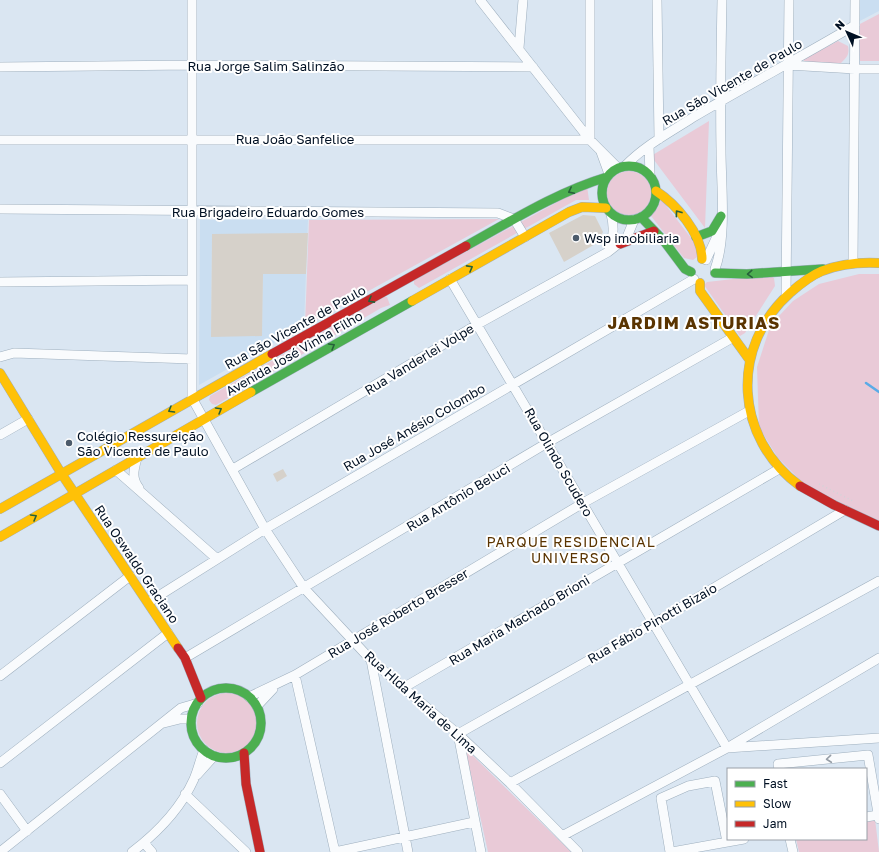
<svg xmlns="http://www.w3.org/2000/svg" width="879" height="852" font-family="'Golos Text',sans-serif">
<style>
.built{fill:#cadef1;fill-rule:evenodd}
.green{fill:#e9cad7}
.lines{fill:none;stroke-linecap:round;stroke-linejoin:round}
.stream{stroke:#5aabe7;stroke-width:2.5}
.building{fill:#d6d1ca}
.street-casing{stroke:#9eafbe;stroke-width:10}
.fast-casing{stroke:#9eafbe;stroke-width:10}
.slow-casing{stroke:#9eafbe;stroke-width:10}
.jam-casing{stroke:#9eafbe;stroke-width:10}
.path{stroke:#d1d4d8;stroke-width:1.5;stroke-dasharray:1 3;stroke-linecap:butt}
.street{stroke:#f9fbfd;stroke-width:9}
.fast{stroke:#4caf50;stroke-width:9}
.slow{stroke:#ffc107;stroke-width:9}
.jam{stroke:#c62828;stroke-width:9}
.oneway{stroke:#26603a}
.oneway2{stroke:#959da6}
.poi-dot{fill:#4c5b6b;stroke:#fff;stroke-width:1.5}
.labels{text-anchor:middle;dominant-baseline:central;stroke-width:4;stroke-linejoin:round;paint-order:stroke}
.street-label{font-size:13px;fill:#001023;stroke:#fff}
.poi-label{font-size:13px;fill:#001023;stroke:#fff;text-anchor:start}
.neighbourhood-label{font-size:14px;letter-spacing:1px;fill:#5a3401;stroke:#fff}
.district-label{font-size:17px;font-weight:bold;letter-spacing:1px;fill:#5a3401;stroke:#fff}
</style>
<rect width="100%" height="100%" fill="#dae6f2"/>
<!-- built -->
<path class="built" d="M857 0H879V11L856 23Z
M200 220H308L304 326 199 385ZM307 233 306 273 273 234ZM212 234H263L262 336H211Z"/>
<!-- green -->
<path class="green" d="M879 14V61H860L858 25Z
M838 41 848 46C850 55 846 58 840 64L804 62V59Z
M709 121 705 228 651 156Z
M607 193a22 22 0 1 1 44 0a22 22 0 1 1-44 0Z
M587 186 589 200H576L419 288 414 284V280Z
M661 199 698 247 697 257 693 260 684 258 651 216 658 207Z
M499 219 305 326 309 220Z
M859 274H879V522L805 485 778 458 759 427 757 367 769 330 778 317 793 301 819 284Z
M768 275 774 278 775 286 745 333 740 336 704 285 707 282Z
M384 297H387L390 305 381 308 216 405 212 404 209 400 210 396Z
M197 723a30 30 0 1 1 60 0a30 30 0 1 1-60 0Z
M465 748 571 852H488Z
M875 819 879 852H799L796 839H866V820Z"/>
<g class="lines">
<!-- stream -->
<path class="stream" d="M866 383 879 392"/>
</g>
<!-- building -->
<path class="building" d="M583 215 595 216 603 232 597 243 564 262 549 233Z
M308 233 306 274H263L262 336 211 337 212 234Z
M283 469 287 476 277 482 273 474Z"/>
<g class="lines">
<!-- street casing -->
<g class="street-casing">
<path id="street" d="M192 0V398L265 529 304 588 371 660 458 734 510 783 578 852
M480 0 590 140 618 168
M657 0 659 139
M519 48 523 0
M788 65 855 69H879
M0 67 192 65 533 67
M0 140H590V0
M649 146 650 175
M601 152 609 174
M625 166C644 146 669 133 692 118 746 86 801 57 855 25
M0 209 498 213 514 219 525 237
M608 252C613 238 615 229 611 214
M706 260 719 232
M853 263 855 0
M715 269C727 237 721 185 721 150 720 100 721 50 722 0
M450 279 727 748 879 738
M0 282 192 280
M786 294 789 0
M0 357 14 353 192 359
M0 435 28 419
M137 458C134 469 131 478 139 488
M233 469 478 324 608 252 627 237 634 220
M116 470 216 558
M149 602 265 529 694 279
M185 658 547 443 732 338
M371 660 408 852
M295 675 335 852 474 822
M0 676 130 576
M403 688 779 469
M249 697 295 675 583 503 749 411
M257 706 273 689
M164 723 180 719H191
M0 763 168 633
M779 769 778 764 868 755 879 819
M197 775 214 756
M510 783 879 581
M0 794 27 831
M185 794 246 852
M866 817 878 815
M562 836 727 748 879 658
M790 839 793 852
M144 843 152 852
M0 852 181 708 198 703
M132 852C157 833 181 808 194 779 198 770 200 760 204 750
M481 852 458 734 653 624 845 510
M670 852 661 798 688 786 715 781 727 842
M672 852 744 839"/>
</g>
<!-- fast casing -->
<g class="fast-casing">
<path id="fast" d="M602 193a27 27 0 1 1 54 0a27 27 0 1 1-54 0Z
M641 217 664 241 685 269 691 272
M696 237 712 231 721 216
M466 246C511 221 557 192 607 177
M715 273 747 274 823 269
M251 392 412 301
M191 723a35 35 0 1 1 70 0a35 35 0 1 1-70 0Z"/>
</g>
<!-- slow casing -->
<g class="slow-casing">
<path id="slow" d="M656 191C676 204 702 234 702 259
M700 283V291L749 359
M412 301 569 212 582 207 606 208
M0 373 61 473 178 648
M800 486C735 439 729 347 790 293 799 285 810 276 822 271 840 264 860 262 879 263
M0 509 272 354
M0 537 251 392"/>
</g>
<!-- jam casing -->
<g class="jam-casing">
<path id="jam" d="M620 244 654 231
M272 354 466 246
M800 486 834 505 879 526
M178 648 185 658 201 698
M244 753 246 784 260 852"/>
</g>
<!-- path -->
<path class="path" d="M819 484 853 501"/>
<!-- street -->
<use href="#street" class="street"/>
<!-- fast -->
<use href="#fast" class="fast"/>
<!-- slow -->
<use href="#slow" class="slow"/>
<!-- jam -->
<use href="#jam" class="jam"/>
</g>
<!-- one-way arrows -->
<defs><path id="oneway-chevron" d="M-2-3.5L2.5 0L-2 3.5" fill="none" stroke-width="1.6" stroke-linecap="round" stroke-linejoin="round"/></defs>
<g class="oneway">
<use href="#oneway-chevron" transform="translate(571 191) rotate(153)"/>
<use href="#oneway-chevron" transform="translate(678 213) rotate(-126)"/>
<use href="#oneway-chevron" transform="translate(470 268) rotate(-29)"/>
<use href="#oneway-chevron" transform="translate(750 274) rotate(177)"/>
<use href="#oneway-chevron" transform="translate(371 300) rotate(151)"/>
<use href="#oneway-chevron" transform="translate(332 346) rotate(-30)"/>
<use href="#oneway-chevron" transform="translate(171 410) rotate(150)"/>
<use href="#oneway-chevron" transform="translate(219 410) rotate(-30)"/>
<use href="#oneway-chevron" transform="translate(34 517) rotate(-30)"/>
</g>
<use class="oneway2" href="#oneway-chevron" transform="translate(829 759) rotate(174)"/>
<!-- markers -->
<g class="poi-dot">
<circle cx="576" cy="238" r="4"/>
<circle cx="69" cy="443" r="4"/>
</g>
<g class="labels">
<!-- street labels -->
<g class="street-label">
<text x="266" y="66">Rua Jorge Salim Salinzão</text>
<text transform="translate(732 82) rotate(-30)">Rua São Vicente de Paulo</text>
<text x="295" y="139">Rua João Sanfelice</text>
<text x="268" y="212">Rua Brigadeiro Eduardo Gomes</text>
<text transform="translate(295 327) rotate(-29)">Rua São Vicente de Paulo</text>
<text transform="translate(294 353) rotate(-30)">Avenida José Vinha Filho</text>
<text transform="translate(419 359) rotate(-31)">Rua Vanderlei Volpe</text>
<text transform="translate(414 427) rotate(-30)">Rua José Anésio Colombo</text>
<text transform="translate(559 462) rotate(60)">Rua Olindo Scudero</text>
<text transform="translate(458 497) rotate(-31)">Rua Antônio Beluci</text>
<text transform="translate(137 564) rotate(56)">Rua Oswaldo Graciano</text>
<text transform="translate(398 613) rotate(-31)">Rua José Roberto Bresser</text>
<text transform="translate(519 620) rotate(-31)">Rua Maria Machado Brioni</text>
<text transform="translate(652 623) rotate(-30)">Rua Fábio Pinotti Bizaio</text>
<text transform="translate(421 702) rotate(42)">Rua Hlda Maria de Lima</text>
</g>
<!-- poi labels -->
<g class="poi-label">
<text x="584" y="238">Wsp imobiliaria</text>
<text x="77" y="436">Colégio Ressureição<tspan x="77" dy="15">São Vicente de Paulo</tspan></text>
</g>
<!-- neighbourhood labels -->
<g class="neighbourhood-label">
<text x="571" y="541">PARQUE RESIDENCIAL<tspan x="571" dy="16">UNIVERSO</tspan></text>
</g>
<!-- district labels -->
<g class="district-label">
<text x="694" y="322">JARDIM ASTURIAS</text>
</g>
</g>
<!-- legend -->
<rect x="727" y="768" width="140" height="72" fill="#ffffff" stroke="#999fa7"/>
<rect x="735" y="781" width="20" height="6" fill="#4caf50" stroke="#999fa7"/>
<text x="763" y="788" font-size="12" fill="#001023">Fast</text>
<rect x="735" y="801" width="20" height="6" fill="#ffc107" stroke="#999fa7"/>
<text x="763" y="808" font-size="12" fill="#001023">Slow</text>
<rect x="735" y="821" width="20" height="6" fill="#c62828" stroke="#999fa7"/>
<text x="763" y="828" font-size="12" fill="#001023">Jam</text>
<!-- north arrow -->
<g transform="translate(847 32) rotate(314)" stroke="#ffffff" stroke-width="3" paint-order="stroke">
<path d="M0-3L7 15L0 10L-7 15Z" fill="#001023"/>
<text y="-6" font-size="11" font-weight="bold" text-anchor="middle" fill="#001023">N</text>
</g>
</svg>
